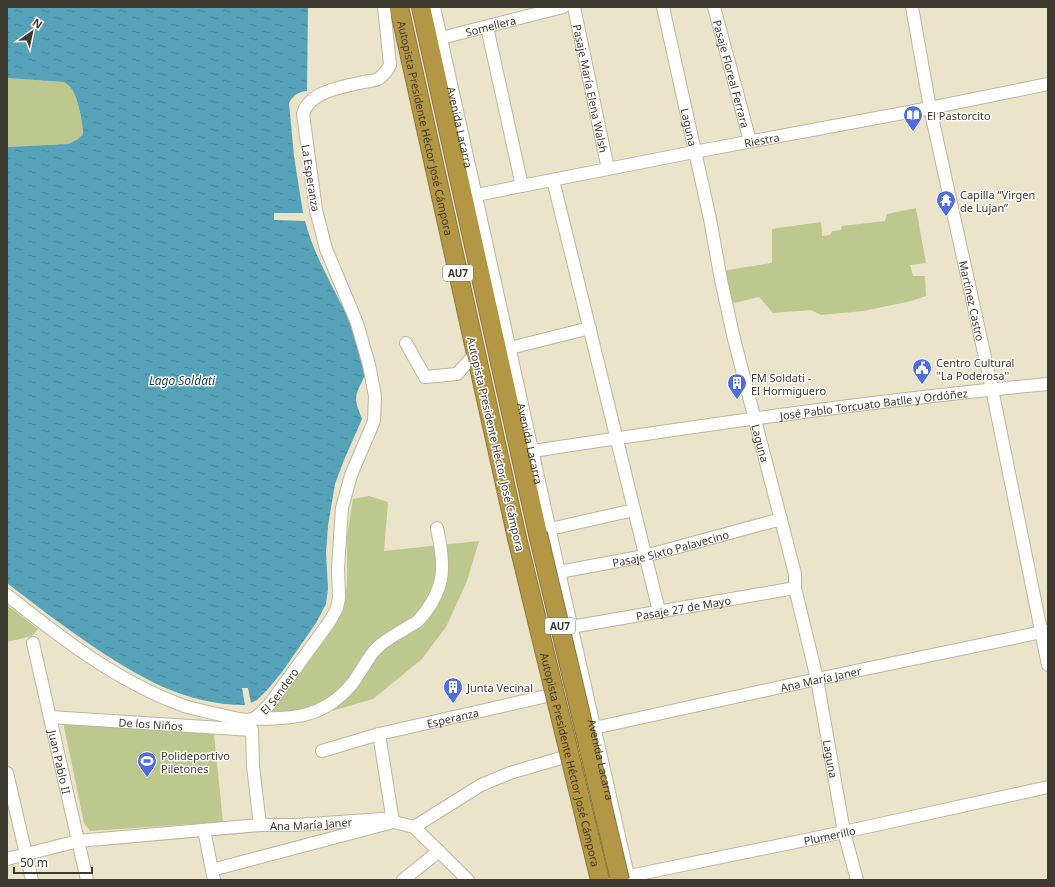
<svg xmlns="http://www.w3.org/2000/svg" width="1055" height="887" font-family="'Noto Sans',sans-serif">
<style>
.green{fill:#bcc88d}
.water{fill:url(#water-ripples)}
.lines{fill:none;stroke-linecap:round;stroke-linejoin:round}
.minor-casing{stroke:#bcb59e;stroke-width:14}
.highway-casing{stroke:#89763d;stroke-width:20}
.minor{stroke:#fff;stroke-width:12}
.highway{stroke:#b39745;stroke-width:18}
.highway-bridge-casing{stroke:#89763d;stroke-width:20;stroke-linecap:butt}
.highway-bridge{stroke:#b39745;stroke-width:18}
.labels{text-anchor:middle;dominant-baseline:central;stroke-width:3;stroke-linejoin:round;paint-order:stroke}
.shield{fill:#fff;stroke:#76746d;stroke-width:1}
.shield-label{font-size:10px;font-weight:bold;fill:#3c392f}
.street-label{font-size:11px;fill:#3c392f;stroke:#fff}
.poi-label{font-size:11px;fill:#3c392f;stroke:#fff;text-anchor:start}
.water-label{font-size:12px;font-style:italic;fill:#143943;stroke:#fff}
</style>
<defs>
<pattern id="water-ripples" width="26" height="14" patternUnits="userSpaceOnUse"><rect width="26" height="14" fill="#55a2b9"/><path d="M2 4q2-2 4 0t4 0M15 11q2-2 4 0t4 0" fill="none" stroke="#488597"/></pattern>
</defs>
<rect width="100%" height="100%" fill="#ebe4cb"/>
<!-- green -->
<path class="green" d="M7 78 64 82C66 84 70 86 71 88 78 97 83 123 83 134L78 139 68 144 7 147Z
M916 208 926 263 910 265 913 276H925L926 296 912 301 863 311 821 315 811 310 773 313 759 297 730 304 721 271 772 263V229L821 222 822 236 830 235 832 231 841 230 842 226 885 221 887 214Z
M369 496 388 502 384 551 479 541 467 581 446 627 422 659 373 699 304 719 266 717 275 701 325 640 338 620 343 607 347 584V536L353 499Z
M7 605 38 629 32 636 7 642Z
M63 722 214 734 223 822 90 831 84 823Z"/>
<!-- water -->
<path class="water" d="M7 7H308L307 91C298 92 293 95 289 103L294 156 303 213H274V220L305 221C318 271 352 313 366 364 369 375 356 387 356 399 356 405 360 413 362 419L344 460 335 484 328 526 326 553 328 589 326 604 316 623 282 672 268 689 257 700 251 703 248 688H242L245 705C184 705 137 676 88 643 60 624 34 604 7 583V147L68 144 78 139 83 134C83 123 78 97 71 88 70 86 66 84 64 82L7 78Z"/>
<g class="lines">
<!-- minor casing -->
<g class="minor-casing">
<g id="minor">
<path id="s1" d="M434 7 559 572 629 880"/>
<path id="s2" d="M574 7 608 169"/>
<path id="s3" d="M663 7 710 219 721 280 734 339 795 574V588L817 679 844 832 857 880"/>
<path id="s4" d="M714 7 750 141"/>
<path id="s5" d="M912 7 930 108 992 389 1048 665"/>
<path d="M487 27 522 186"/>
<path id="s6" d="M441 38 563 7"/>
<path d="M553 180 659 611"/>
<path id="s7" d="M476 195 694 152 930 108 1048 84"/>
<path d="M406 343 425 377 457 374 476 353"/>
<path d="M510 348 590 328"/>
<path id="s8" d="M533 451C704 425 876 400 1048 384"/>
<path d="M550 529 634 510"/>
<path id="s9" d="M559 572 645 556 781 519"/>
<path id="s10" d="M7 595C60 637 115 680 179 704 191 709 205 711 217 714 226 716 244 722 253 719 259 716 264 709 269 705L330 621 337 608 339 598 338 568 342 508 351 475 374 421 375 396 369 365 357 323 326 249 316 210 303 114C309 91 343 87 363 82 368 81 374 81 378 79 384 75 387 71 390 65L384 7"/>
<path id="s11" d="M571 627 795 588"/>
<path id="s12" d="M33 643 87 880"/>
<path id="s13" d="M50 717 252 730 253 766 260 825"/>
<path d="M252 719C293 718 322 719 351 685 361 673 366 659 377 648 385 640 395 635 405 629 409 626 414 624 418 621 428 610 438 594 441 579 444 563 440 543 437 528"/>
<path id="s14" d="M594 728 817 679 1047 631"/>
<path id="s15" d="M322 751 379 734 582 688"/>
<path d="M7 773 32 880"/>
<path d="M414 827 468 880"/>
<path d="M204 830 214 880"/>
<path id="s16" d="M7 859 78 841 260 825H297L382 819 414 827 481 785 510 773 595 748"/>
<path d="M212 870 393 822 379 734"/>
<path d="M403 880 439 851"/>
<path id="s17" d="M610 880 844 832 1048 787"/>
</g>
</g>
<!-- highway casing -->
<g class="highway-casing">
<g id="highway">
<path id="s18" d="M399 7 517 538"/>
<path d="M421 7 538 534"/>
</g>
</g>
<!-- minor -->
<use href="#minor" class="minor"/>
<!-- highway -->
<use href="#highway" class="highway"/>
<!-- highway-bridge casing -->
<g class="highway-bridge-casing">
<g id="highway-bridge">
<path d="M538 534 620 880"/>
<path id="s19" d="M517 538 600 880"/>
</g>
</g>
<!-- highway-bridge -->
<use href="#highway-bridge" class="highway-bridge"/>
</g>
<!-- icons -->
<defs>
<g id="library-pin" transform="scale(1)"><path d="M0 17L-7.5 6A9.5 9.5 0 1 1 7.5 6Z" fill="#4e6de1" stroke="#fff"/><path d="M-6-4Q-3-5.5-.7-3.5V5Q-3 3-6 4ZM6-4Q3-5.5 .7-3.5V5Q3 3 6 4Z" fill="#fff"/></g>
<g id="temple-pin" transform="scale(1)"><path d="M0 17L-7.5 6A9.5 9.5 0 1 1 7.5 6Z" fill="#4e6de1" stroke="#fff"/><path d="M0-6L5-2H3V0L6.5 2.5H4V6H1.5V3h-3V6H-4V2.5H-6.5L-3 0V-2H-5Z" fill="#fff"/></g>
<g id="civic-pin" transform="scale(1)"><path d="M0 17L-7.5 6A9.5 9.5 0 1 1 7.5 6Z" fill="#4e6de1" stroke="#fff"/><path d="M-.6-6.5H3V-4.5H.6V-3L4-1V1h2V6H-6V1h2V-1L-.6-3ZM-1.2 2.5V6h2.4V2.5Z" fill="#fff"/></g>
<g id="building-pin" transform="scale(1)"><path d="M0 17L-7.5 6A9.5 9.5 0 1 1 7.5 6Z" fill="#4e6de1" stroke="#fff"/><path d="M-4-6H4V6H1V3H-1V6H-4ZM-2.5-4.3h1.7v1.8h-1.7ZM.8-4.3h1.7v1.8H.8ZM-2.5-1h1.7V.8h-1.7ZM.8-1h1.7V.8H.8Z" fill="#fff"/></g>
<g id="stadium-pin" transform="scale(1)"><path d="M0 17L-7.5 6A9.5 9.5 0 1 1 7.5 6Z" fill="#4e6de1" stroke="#fff"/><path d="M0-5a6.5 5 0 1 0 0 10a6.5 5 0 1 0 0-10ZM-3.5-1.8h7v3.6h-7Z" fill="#fff"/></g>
</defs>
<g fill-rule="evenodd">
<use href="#library-pin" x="913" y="115"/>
<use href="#temple-pin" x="946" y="200"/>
<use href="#civic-pin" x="922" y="368"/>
<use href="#building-pin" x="737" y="383"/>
<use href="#building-pin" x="453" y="687"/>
<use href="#stadium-pin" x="147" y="761"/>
</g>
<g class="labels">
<!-- shield labels -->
<g class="shield">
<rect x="443" y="265" width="30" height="16" rx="3"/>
<rect x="545" y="618" width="30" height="16" rx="3"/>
</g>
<g class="shield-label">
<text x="458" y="273">AU7</text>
<text x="560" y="626">AU7</text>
</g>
<!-- street labels -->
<g class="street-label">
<text stroke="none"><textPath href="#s6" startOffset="51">Somellera</textPath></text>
<text stroke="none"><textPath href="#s4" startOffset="69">Pasaje Floreal Ferrara</textPath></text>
<text stroke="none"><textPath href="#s2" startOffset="83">Pasaje María Elena Walsh</textPath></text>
<text stroke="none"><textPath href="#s1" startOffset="123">Avenida Lacarra</textPath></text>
<text stroke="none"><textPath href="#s18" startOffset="124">Autopista Presidente Héctor José Cámpora</textPath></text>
<text stroke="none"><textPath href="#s3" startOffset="123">Laguna</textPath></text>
<text stroke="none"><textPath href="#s7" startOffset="291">Riestra</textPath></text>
<text transform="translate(311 178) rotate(81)">La Esperanza</text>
<text stroke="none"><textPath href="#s5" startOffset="300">Martínez Castro</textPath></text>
<text stroke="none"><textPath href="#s8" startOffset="344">José Pablo Torcuato Batlle y Ordóñez</textPath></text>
<text stroke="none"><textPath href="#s3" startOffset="447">Laguna</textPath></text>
<text transform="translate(496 444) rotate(77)">Autopista Presidente Héctor José Cámpora</text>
<text stroke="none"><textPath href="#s1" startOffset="447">Avenida Lacarra</textPath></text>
<text stroke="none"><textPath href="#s9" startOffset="114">Pasaje Sixto Palavecino</textPath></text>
<text stroke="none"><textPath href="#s11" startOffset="114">Pasaje 27 de Mayo</textPath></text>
<text stroke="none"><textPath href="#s14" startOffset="232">Ana María Janer</textPath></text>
<text stroke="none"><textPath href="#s10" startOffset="319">El Sendero</textPath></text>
<text stroke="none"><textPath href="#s15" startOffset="135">Esperanza</textPath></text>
<text stroke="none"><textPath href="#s13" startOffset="101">De los Niños</textPath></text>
<text stroke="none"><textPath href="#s19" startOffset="228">Autopista Presidente Héctor José Cámpora</textPath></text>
<text stroke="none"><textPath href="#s3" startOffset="771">Laguna</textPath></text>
<text stroke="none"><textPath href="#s1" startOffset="771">Avenida Lacarra</textPath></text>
<text stroke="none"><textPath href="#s12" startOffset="122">Juan Pablo II</textPath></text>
<text stroke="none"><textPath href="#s16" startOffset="307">Ana María Janer</textPath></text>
<text stroke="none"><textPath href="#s17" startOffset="224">Plumerillo</textPath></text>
</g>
<!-- poi labels -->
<g class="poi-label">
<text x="927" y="115">El Pastorcito</text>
<text x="960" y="194">Capilla “Virgen<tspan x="960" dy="13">de Lujan”</tspan></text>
<text x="936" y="362">Centro Cultural<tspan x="936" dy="13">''La Poderosa''</tspan></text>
<text x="751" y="377">FM Soldati -<tspan x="751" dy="13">El Hormiguero</tspan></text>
<text x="467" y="687">Junta Vecinal</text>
<text x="161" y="755">Polideportivo<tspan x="161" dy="13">Piletones</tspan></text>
</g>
<!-- water labels -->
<g class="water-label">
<text x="182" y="380">Lago Soldati</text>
</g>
</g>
<!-- border -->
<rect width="1055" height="887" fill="none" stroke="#3c392f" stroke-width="16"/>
<!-- north arrow -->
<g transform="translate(32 32) rotate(33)" stroke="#ffffff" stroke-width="3" paint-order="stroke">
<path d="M0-3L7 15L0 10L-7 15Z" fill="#3c392f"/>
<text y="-6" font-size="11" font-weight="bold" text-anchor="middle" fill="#3c392f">N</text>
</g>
<!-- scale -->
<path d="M14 867v6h78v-6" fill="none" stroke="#3c392f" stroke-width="2"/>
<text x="20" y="867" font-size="12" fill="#3c392f" stroke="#ffffff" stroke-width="3" paint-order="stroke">50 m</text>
</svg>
